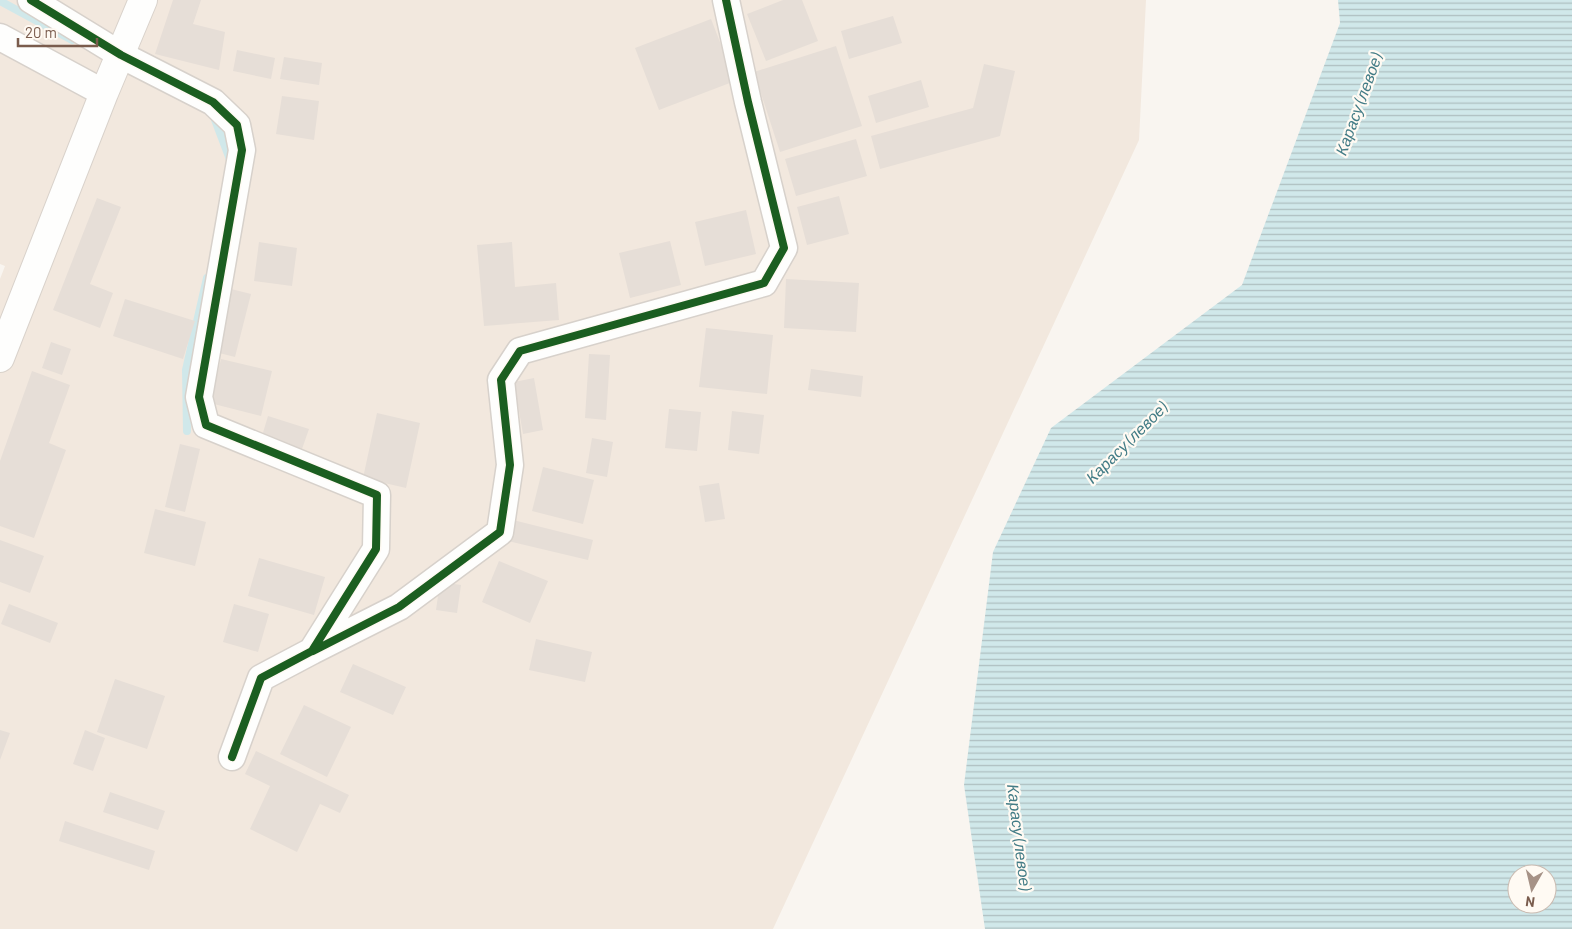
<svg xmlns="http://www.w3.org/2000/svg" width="1572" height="929" font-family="Barlow,sans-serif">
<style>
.residential{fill:#f2e8de}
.water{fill:url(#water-rules);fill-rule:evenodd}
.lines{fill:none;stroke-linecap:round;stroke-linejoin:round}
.stream{stroke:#d0e8ea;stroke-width:8}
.building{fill:#e6ded7}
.street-casing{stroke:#d7d1cb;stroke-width:29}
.secondary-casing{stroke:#d9d2cb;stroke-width:30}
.street{stroke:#fefefd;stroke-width:26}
.secondary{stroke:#fefefd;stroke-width:28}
.cycleway-casing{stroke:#fffaf3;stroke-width:11}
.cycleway{stroke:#1b5e20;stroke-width:8}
.labels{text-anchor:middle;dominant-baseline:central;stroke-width:4.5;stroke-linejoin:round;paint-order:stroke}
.water-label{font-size:16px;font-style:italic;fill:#437c86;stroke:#fffaf3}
</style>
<defs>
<pattern id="water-rules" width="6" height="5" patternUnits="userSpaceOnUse" patternTransform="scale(1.25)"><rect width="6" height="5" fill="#d0e8ea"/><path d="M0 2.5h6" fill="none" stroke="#aebfc0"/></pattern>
</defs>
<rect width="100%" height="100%" fill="#f9f5f0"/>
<!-- residential -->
<path class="residential" d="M0 0H1146L1139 140 773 929H0V279L5 266 0 264Z"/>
<!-- water -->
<path class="water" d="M1338 0H1572V929H985L964 785 993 552 1051 428 1242 285 1340 23ZM1517 874H1547V904H1517Z"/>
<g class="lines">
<!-- stream -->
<path class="stream" d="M0 1 72 40
M214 117 231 162
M187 431 186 370 207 278"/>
</g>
<!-- building -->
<path class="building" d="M173 0H201L193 24 225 32 219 70 155 54Z
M783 0H802L818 41 766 61 747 14Z
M893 16 902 43 849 59 841 31Z
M711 19 735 81 659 110 635 48Z
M836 46 862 126 780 152 754 72Z
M237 50 275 58 271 79 233 71Z
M284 57 322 63 319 85 280 79Z
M984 64 1015 71 1000 136 880 169 871 136 973 108Z
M921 80 929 107 876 123 868 96Z
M282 96 319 101 314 140 276 134Z
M856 139 867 176 796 196 785 159Z
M839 196 849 234 807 245 797 207Z
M97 198 121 207 90 284 113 293 100 328 53 310Z
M746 210 756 254 705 266 695 222Z
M670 241 681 285 630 298 619 253Z
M259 242 297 248 292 286 254 281Z
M512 242 515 287 556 283 559 320 484 326 477 245Z
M786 279 859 283 856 332 784 328Z
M231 289 251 294 235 357 215 352Z
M125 299 195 321 183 359 113 336Z
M706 328 773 335 767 394 699 387Z
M51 342 71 349 62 375 42 368Z
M589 354 610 355 606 420 585 418Z
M221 359 272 371 261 416 210 403Z
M811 369 863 376 861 397 808 390Z
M32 371 70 385 49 443 66 450 34 538 0 526V461Z
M534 378 543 430 523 434 514 382Z
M669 409 701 412 697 451 665 448Z
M732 411 764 415 759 454 728 450Z
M377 413 420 423 406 488 363 478Z
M268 416 309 429 302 449 262 436Z
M592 438 613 442 607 477 586 473Z
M180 444 200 449 185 512 165 507Z
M543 467 594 480 583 524 532 511Z
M719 483 725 519 705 522 699 486Z
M155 509 206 522 195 566 144 553Z
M513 520 593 540 588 560 508 541Z
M0 540 44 556 30 593 0 582Z
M259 558 325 577 314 615 248 596Z
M499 561 548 581 530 623 482 602Z
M440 582 461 585 457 613 436 610Z
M9 604 58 623 50 643 1 624Z
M234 604 269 614 258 652 223 642Z
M536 639 592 652 585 682 529 670Z
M353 664 406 687 393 715 340 692Z
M115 679 165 696 147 749 97 732Z
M304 705 351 727 327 777 280 754Z
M0 730 10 733 0 760Z
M85 730 105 738 93 771 73 764Z
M256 751 349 795 340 813 320 804 297 852 250 829 270 786 245 774Z
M110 792 165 811 158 830 103 812Z
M65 821 155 851 149 870 59 841Z"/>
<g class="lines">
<!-- street casing -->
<g class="street-casing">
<path id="street" d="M31 0 121 55 213 102 237 125 242 150 199 397 206 425 377 495 376 549 312 651 261 678 232 757
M0 37 104 93
M312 651 399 607 500 532 510 465 501 380 520 351 764 283 784 248 748 102 726 0"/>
</g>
<!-- secondary casing -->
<g class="secondary-casing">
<path id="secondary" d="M0 358 104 93 143 0"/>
</g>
<!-- street -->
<use href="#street" class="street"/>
<!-- secondary -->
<use href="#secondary" class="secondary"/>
<!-- cycleway casing -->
<g class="cycleway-casing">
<path id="cycleway" d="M31 0 121 55 213 102 237 125 242 150 199 397 206 425 377 495 376 549 312 651 261 678 232 757
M313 651 399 607 500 532 510 465 501 380 520 351 764 283 784 248 748 102 726 0"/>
</g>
<!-- cycleway -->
<use href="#cycleway" class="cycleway"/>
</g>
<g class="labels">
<!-- water labels -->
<g class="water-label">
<text transform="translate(1358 104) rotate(-70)">Карасу (левое)</text>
<text transform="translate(1126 442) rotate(-45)">Карасу (левое)</text>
<text transform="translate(1020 837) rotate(83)">Карасу (левое)</text>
</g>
</g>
<!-- north arrow -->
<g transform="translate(1532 889) rotate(188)"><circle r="24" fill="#fffaf3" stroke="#cabbb1"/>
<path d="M0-4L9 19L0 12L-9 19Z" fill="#a69286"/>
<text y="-8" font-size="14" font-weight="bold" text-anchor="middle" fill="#7a5c4d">N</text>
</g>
<!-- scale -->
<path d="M18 38v8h79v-8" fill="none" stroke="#7a5c4d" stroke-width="2.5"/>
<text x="25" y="38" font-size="15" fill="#7a5c4d" stroke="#fffaf3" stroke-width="4" paint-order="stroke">20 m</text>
</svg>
